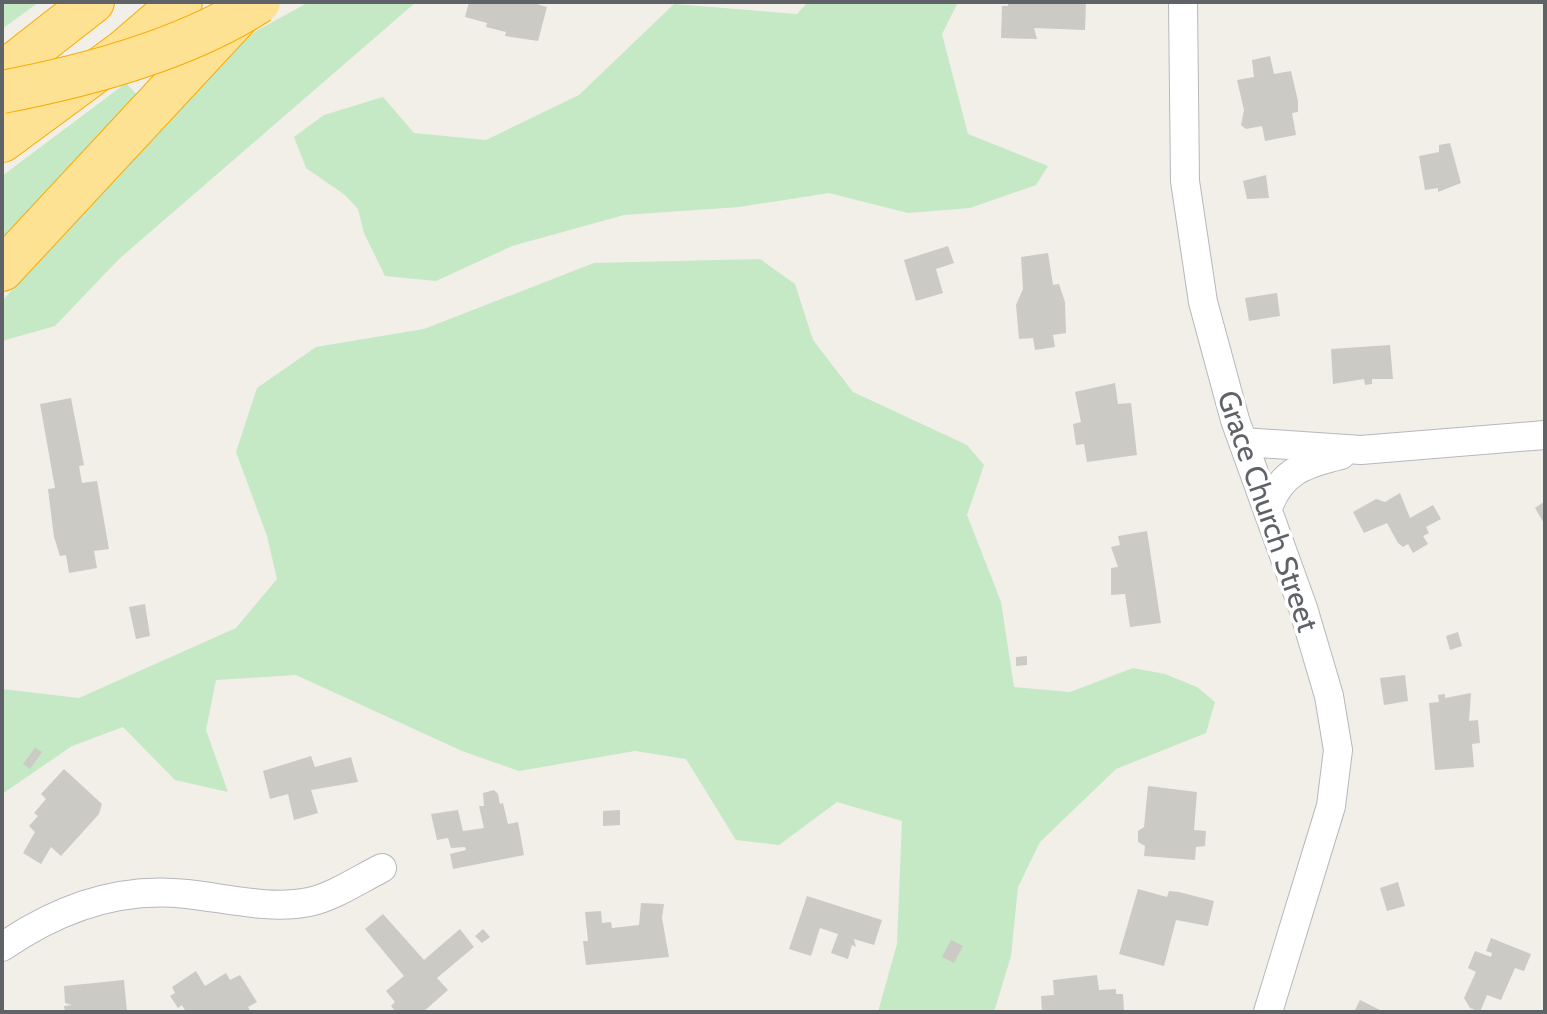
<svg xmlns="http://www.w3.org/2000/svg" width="1547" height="1014" font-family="Cabin,sans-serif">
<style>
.green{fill:#c5e8c5}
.building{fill:#cccac5}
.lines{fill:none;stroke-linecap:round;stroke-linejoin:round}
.minor-casing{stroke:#b5b8bc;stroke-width:30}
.highway-casing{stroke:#f9ab00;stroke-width:44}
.minor{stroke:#fff;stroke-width:28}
.highway{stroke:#fde293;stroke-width:42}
.highway-bridge-casing{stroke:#f9ab00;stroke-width:44;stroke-linecap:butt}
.highway-bridge{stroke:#fde293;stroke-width:42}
.labels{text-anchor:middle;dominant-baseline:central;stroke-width:7;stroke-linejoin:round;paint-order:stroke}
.street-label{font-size:30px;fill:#5f6368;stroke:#fff}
</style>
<rect width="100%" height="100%" fill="#f1efe8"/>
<!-- green -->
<path class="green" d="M2 2H39L2 29Z
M309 2H416L119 259 55 326 2 341V301L242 39Z
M808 2H958L942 34 968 134 1048 166 1036 185 970 208 908 213 829 193 739 207 624 215 512 246 436 281 385 276 364 233 358 209 345 195 306 168 294 137 324 115 383 97 414 133 486 140 579 95 674 4 797 14Z
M126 83 142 100 2 246V176Z
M760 259 795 284 813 340 853 392 967 445 984 465 967 515 1001 602 1014 687 1070 692 1133 668 1165 674 1197 687 1215 702 1206 733 1116 769 1040 842 1018 887 1011 956 994 1012H878L897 944 902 821 837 802 779 845 736 840 686 759 635 751 519 771 462 751 296 675 216 680 206 730 228 792 175 780 123 727 72 746 2 794V689L79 698 236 628 277 579 267 536 236 452 257 388 316 347 424 329 594 263Z"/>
<!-- building -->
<path class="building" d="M469 2H530L547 7 538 41 505 36 506 32 486 27 487 23 465 17Z
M1008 2H1086L1085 30 1034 28 1037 39 1001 38 1002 6H1008Z
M1270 56 1274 74 1291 71 1298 101V112L1292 113 1296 135 1265 141 1262 126 1246 129 1241 125 1244 110 1237 80 1254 77 1252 60Z
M1450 143 1461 183 1438 192V188L1425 190 1419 156 1439 152V145Z
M1266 175 1269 198 1247 199 1243 181Z
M948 246 954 263 936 269 943 293 916 301 904 260Z
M1048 253 1053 285 1059 284 1065 302 1066 333 1053 335 1055 347 1035 350 1033 338 1019 339 1016 305 1023 289 1021 257Z
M1277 293 1280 316 1249 321 1245 298Z
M1390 345 1393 379H1372V384L1365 385 1364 379 1333 384 1331 349Z
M1115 383 1118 404 1131 403 1137 455 1087 462 1084 444 1076 445 1073 424 1081 422 1075 392Z
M71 398 84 465 79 466 82 483 97 481 109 549 94 551 97 568 69 573 66 555 60 556 54 537 48 489 55 488 40 404Z
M1400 493 1410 518 1433 505 1441 519 1426 527 1429 533 1423 536 1428 544 1413 553 1408 544 1403 547 1398 543 1387 523 1364 533 1353 512 1376 499 1385 502Z
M1545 501V525L1535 508Z
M1147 531 1161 623 1130 627 1125 594 1111 595V568L1118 567 1111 547 1120 545 1118 536Z
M145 604 150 636 136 639 129 607Z
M1458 632 1462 646 1450 650 1446 636Z
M1027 656V665L1016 666V657Z
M1405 675 1408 701 1384 705 1380 678Z
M1471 693 1469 721 1478 720 1480 743 1472 744 1474 767 1435 770 1429 703 1439 702 1438 695 1445 694V698Z
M35 748 42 752 30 769 23 764Z
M311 756 315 767 351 757 358 782 311 790 318 813 294 820 288 794 270 799 263 771Z
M64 769 102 804 99 814 61 856 51 847 41 864 23 853 35 832 29 826 38 816 34 813 46 799 41 794Z
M1148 786 1197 792 1194 830 1206 831 1205 846 1196 847 1195 860 1144 856 1145 846 1138 842V831L1144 827Z
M494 790 498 794 500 804 503 803 508 824 518 822 524 855 453 869 450 854 466 850 465 847 451 848 448 838 437 840 431 814 458 810 463 831 484 828 479 806H484L483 793Z
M620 810V825L603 826V811Z
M1398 882 1405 906 1387 911 1380 888Z
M1138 889 1167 897 1169 891 1179 892 1214 901 1208 926 1176 920 1164 966 1119 954Z
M807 896 882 920 874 945 854 939 856 947 852 945 848 959 831 953 838 934 820 928 811 956 789 949Z
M641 903 664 904 662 918 669 957 586 965 583 941H588L585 912 601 911 602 923 611 922 612 928 639 925Z
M383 914 424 960 460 929 474 947 437 978 448 990 423 1012H396L391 1006 395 1002 386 991 404 976 365 929Z
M483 929 490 937 482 943 475 936Z
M1491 938 1531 954 1524 971 1515 968 1501 1000 1487 995 1480 1012 1470 1008 1464 998 1476 972 1468 968 1475 951 1491 957 1492 953 1486 951Z
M951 940 963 946 954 963 942 957Z
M196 971 205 986 226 973 230 980 240 975 257 1002 248 1007 251 1012H186L182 1005 178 1008 170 996 175 993 172 987Z
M1097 975 1099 990 1116 989V994H1123L1124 1012H1042L1041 996 1054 995 1053 980Z
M124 980 127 1012H65L64 1006 72 1005 65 1003 64 986Z
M1360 1000 1384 1012H1354Z"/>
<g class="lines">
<!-- minor casing -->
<g class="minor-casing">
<path id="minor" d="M1183 2 1185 181 1203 302 1235 420 1303 608 1329 696 1338 750 1331 806 1268 1012
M1243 442 1361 450 1545 435
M1268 508C1281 471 1305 464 1341 455
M2 947C57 909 118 886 187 894 226 898 269 910 309 902 333 897 360 879 382 868"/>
</g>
<!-- highway casing -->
<g class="highway-casing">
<path id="highway" d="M2 73 93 2
M2 141 124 51 181 2
M2 270 241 13"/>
</g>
<!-- minor -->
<use href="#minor" class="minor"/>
<!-- highway -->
<use href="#highway" class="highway"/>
<!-- highway-bridge casing -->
<g class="highway-bridge-casing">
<path id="highway-bridge" d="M2 92C86 76 187 49 259 2"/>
</g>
<!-- highway-bridge -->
<use href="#highway-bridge" class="highway-bridge"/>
</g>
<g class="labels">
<!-- street labels -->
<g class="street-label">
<text transform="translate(1268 511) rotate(71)">Grace Church Street</text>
</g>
</g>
<!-- border -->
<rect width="1547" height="1014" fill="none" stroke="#5f6368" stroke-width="8"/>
</svg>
